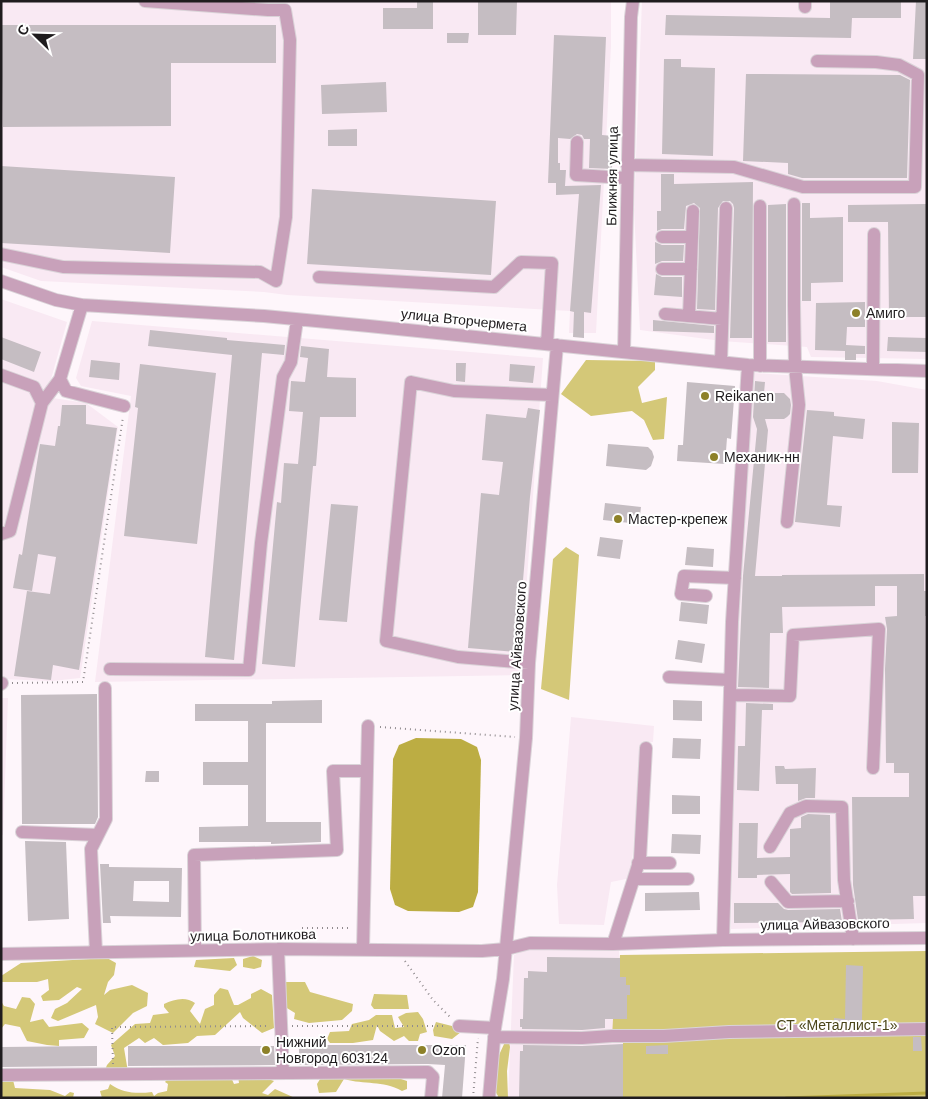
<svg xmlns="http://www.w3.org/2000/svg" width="928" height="1099" font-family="Helvetica,sans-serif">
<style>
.built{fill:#f9e9f3}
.green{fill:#d4c878}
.water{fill:#bcad43}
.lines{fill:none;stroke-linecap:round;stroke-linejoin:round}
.stream{stroke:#bcad43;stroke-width:3}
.building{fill:#c5bdc2;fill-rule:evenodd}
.minor-casing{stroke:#dad3d8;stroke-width:14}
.path{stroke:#918c8f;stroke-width:2;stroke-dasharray:1 4;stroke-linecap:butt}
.minor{stroke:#c8a1ba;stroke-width:12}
.poi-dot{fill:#8d8129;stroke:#fff;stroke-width:2}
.labels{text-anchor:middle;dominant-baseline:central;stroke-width:4;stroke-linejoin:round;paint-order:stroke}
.street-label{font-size:14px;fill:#1f1c1e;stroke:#fff}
.poi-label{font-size:14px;fill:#1f1c1e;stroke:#fff;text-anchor:start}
.park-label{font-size:14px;fill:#4a4418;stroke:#fff}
</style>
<rect width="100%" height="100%" fill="#fef6fb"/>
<!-- built -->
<path class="built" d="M1 1H611V46L596 333H569L570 311 287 295 264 292 41 281 1 267Z
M642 1H927V359L811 357 807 347 721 341 640 330 634 210Z
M1 299 67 322 46 397 86 403 118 427 80 678 52 681 1 679Z
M92 321 543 358 520 675 95 682 131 396 81 386 76 378Z
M753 373 877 381 927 390V923L731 929 737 572Z
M1 698H8L3 835H1Z
M571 717 654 726 653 742 641 744 631 878 611 882 604 925 559 924 557 885Z
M619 948 620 977H626L630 985V995L627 996 626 1019H613V1038H623V1098H508L514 955 528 949Z"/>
<!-- green -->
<path class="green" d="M586 360 655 361V370L638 387 642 403 667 397 664 439 653 440 644 420 632 411 591 416 561 394Z
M566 547 579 555 569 700 541 689 553 559Z
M927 951V1098H623V1039L612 1038 613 1019H626L627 995H630V985H626V977H619L620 955Z
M253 956 262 960 261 967 254 969 243 967V959Z
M107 958 116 963 114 975 108 982 104 995 110 990 132 985 148 993 147 1006 133 1013 113 1033 95 1024 98 1017 96 1005 58 1021 51 1018 55 1009 67 1003 82 989 77 987 59 1000 43 1001 41 996 49 990 48 979 37 982H1V976L21 963Z
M234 958 237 965 230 971 194 967 196 960Z
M284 982H305L310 992 353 1004 352 1011 342 1020 309 1023 294 1019 295 1013 282 1005Z
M220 988 228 990 234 1005H238L251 998V994L261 989 272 995 274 1028 262 1033 243 1018 240 1012 215 1035 197 1036 188 1043 163 1045 154 1038 145 1043 139 1038 124 1048 129 1078 105 1070 107 1065 115 1056 111 1045 135 1024 150 1023 153 1015 169 1013 164 1007V1004C174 999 186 996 195 1003L190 1011 200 1024 205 1009 214 1005V995Z
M374 994 407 995 409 1009H374L371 1005Z
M22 997 30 998 35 1004 30 1022 43 1019 49 1027 82 1023 89 1029 84 1038 59 1040V1046L47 1045 27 1041 20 1027 5 1024 1 1029V1001L4 1006 16 1009Z
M418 1012 423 1019 427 1032 420 1034 418 1041H409L404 1036 394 1041 380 1031 377 1025 373 1040 353 1043H330L327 1039 330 1032 349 1031 352 1024 369 1020 376 1015H392L395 1028 404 1027 398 1017 406 1013Z
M436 1022 460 1028 461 1032 452 1039 434 1036 433 1030Z
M505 1042H509L510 1047 507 1071 508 1098H497L498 1096 495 1091 499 1055Z
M230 1075 234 1084 239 1083 238 1076 265 1078 274 1081 262 1093 268 1095 275 1089 295 1098H102L100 1091 108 1089 110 1084C123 1093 136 1094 152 1092L154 1096 158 1093 167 1091 168 1084 165 1082 170 1076Z
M322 1076 398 1078 407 1081V1089L402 1091C382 1080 365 1085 344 1079L336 1092 319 1093 317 1084Z
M1 1080H13L15 1088 50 1090 65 1096 70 1092 74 1093 73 1098H1Z"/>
<!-- water -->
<path class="water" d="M416 738 461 739 477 747 481 760 478 892 473 907 459 912 408 911 395 905 390 889 393 759 399 745Z"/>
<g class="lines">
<!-- stream -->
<path class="stream" d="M786 1098 927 1093"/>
</g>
<!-- building -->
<path class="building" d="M417 1H433V29H383V8H417Z
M478 1H517L516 35H478Z
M830 1H901V18H852L851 38 665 35 666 15 830 18Z
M916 1H927V59H913Z
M1 25H276V63H171V126L3 127Z
M447 33H469L468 43H447Z
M554 35 606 37 602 135 613 136 612 169 589 168 590 139H584L582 135 577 134 570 139 558 138V163H560V170H566L565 186 601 185 591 313 584 312V338L573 337 574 312 570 311 579 194 556 195V183H548Z
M664 59H681V67L715 68 713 156 662 154Z
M746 74 900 75 910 80 907 178H802L788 174V163L743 161Z
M386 82 387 112 322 114 321 85Z
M357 129V146H328V130Z
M1 166 175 177 170 253 1 243Z
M661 174H674V184L753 182 752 338H730L734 208 733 204 730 201H723L718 208 715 310 697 309 700 208 694 203 686 206 684 229H662L657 231V211H661Z
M312 189 496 201 491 275 307 264Z
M802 203H810V218L843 217V282L811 283V301H802Z
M786 204V342H768V205Z
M926 204 927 317H889L888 222H848V205Z
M655 242 662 245H684L683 261H662L655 264Z
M656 274 662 277H682V297L654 295Z
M865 302V327H847L846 345 865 346V354H856V360H845V351L815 350 816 303Z
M653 320 714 326V333L653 331Z
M150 330 227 338V340L285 345 284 355 262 353 234 660 205 657 232 355 148 346Z
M1 337 41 352 34 372 1 359Z
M888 337 927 338V352L887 351Z
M301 346 329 349 327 377 356 378V417H320L316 466H313L295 667 262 664 277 502 281 503 284 463 298 464 303 412 289 411 291 381 305 382 308 358 300 357Z
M91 360 120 363 119 380 89 377Z
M456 363H466L465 382 456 381Z
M140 364 216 373 197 544 124 536 138 408 135 407Z
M510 364 535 366 533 383 509 381Z
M755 381 765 382 764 393H784L790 399 791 405 790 414 787 417 784 419H765L768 430 755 576H782V575L924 574V591H927V616H925L927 896H913L914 919 858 920 853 885 852 797H909V773H894V763H886L885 669 887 629 885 617 897 616V586H875V606L782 607 783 633H770L769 688 738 687 743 576 757 429 753 417Z
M687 382 735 386 731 439 727 438 725 464 677 461 678 445H683Z
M62 405H86V424L117 428 79 670 53 665 51 680 14 676 27 591 50 594 56 557 38 554 32 591 13 588 19 554 22 555 40 444 55 446 58 426H60Z
M528 408 540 410 530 497 517 652 468 648 481 493 499 495 503 462 482 460 486 414 526 418Z
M807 410 834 412V416L865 419 863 439 833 436 827 505 842 506 840 527 795 522Z
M892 422 919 423 918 473H892Z
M608 444 648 447 652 451 654 457 651 466 646 470 606 466Z
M605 503 641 507 639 524 603 520Z
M331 504 358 506 347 622 319 620Z
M600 537 623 540 620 559 597 556Z
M687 547 714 549 713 567 685 565Z
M681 602 709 605 707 624 679 621Z
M678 640 705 644 702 663 675 659Z
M97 694 98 817 95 824H22L21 695Z
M322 700V723H266V822H321V842L271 844V842H199V827L248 826V785H203V762H248V721H195V704H272V701Z
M673 700 702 701V721L673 720Z
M746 703 773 704V710H762L759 791 737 790 738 746H745Z
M673 738 701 739 700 759 672 758Z
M775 766H784L785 769 816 768 815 798H806L798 801V784H776Z
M146 771H159V782H145Z
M672 795 700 796V814H672Z
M808 814 830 815 831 893 792 894 790 892V874L757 875V878H738L739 823H758L757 858 790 857V829L801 828V817Z
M672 834 701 835 700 854 671 853Z
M25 841 66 842 69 919 28 921Z
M100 864H109V867L182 868 181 917 110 916 111 923H103ZM134 881H169V902L133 901Z
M699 892 700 910 645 911V893Z
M734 903H778L784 909 788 910 840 909 842 922 734 923Z
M547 957 620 958V977H626V985H630V995H627V1019H605V1028L582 1030 522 1029V1027H520V1019H523L524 978H528V971L547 972Z
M846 965 863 966 862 1022H834V1018L845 1019Z
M913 1037H921L922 1051H913Z
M623 1044V1098H519L520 1051H523V1045L582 1046Z
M299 1045H466L462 1098H442L445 1065 428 1064 299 1065Z
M668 1045V1054H646V1046Z
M97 1046V1066L1 1067V1047Z
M128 1046H274L275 1065 128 1066Z"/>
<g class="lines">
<!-- minor casing -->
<g class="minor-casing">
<path id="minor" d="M805 7V1
M577 142 576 175 627 178
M627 165 734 167 803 187H915L918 75 899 65 876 62 817 61
M662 237H692
M1 254 63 267 260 272 276 281 286 217 290 40 285 10H268L145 1
M662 269H691
M319 277 494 287 521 262 552 263 547 344
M1 281 56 300 82 305 264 316 369 326 748 365 927 371
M82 305 60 379 66 391 124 406
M665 314 722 319
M689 316 693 211
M624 352 631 17 633 1
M721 362 726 208
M760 366V206
M873 369 874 234
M1 375 34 387 42 403
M787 522 799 405 795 367 794 305V204
M1 534 10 531 42 403 60 379
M706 596 681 594 684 576 735 578
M529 663 458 657 386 641 411 382 454 391 552 395
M110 669 249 670 261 543 283 377 291 362 297 320
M669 677 730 680
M1 684 2 683
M730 695 790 696 793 635 879 629 873 768
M22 832 98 835
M770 847 790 813 806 806 842 807 844 880 853 939
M638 863H670
M634 879H688
M771 882 788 902 848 901
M723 940 732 622 748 365
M613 944 640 859 646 748
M278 949 283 1073
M363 949 368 726
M195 950 194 855 337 850 333 771H366
M96 952 91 849 106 819 105 688
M1 954 278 949 482 951 506 949 530 943 613 944 723 940 927 938
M459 1026 495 1028
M494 1037 582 1038 612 1036H664L729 1032 927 1029
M1 1075 428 1072 433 1077 431 1098
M489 1098 495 1028 503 979 526 738 529 663 557 345"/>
</g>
<!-- path -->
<path class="path" d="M12 683 83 682 123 417
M380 727 515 737
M302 928H352
M405 961 433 1000 452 1019
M292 1026H447
M113 1064 112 1027 270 1026
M473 1098 478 1038"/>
<!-- minor -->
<use href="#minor" class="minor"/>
</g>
<!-- markers -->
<g class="poi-dot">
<circle cx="856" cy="313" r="5"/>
<circle cx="705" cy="396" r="5"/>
<circle cx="714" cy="457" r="5"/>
<circle cx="618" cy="519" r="5"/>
<circle cx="266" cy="1050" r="5"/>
<circle cx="422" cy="1050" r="5"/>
</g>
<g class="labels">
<!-- street labels -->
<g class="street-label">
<text transform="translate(612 176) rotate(-89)">Ближняя улица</text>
<text transform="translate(464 320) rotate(6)">улица Вторчермета</text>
<text transform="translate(517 646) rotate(-86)">улица Айвазовского</text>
<text transform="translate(825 924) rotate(-1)">улица Айвазовского</text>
<text transform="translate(253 935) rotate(-1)">улица Болотникова</text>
</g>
<!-- poi labels -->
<g class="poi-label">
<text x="866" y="313">Амиго</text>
<text x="715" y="396">Reikanen</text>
<text x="724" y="457">Механик-нн</text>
<text x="628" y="519">Мастер-крепеж</text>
<text x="276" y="1042">Нижний<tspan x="276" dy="16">Новгород 603124</tspan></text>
<text x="432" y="1050">Ozon</text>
</g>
<!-- park labels -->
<g class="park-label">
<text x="837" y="1025">СТ «Металлист-1»</text>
</g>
</g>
<!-- border -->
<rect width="928" height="1099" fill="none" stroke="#1f1c1e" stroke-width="5"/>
<!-- north arrow -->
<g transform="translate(35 35) rotate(293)" stroke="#ffffff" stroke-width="4" paint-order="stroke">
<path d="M0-4L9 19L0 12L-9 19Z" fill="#1f1c1e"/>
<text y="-8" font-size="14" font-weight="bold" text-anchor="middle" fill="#1f1c1e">С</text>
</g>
</svg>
